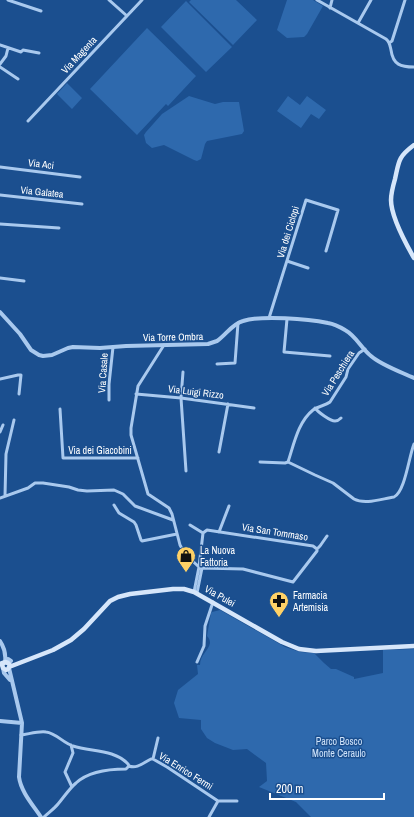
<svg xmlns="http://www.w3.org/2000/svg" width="414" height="817" font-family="'Archivo Narrow',sans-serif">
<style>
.green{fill:#2e69ad}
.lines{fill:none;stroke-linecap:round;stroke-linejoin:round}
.minor{stroke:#a9c9ee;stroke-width:3}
.tertiary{stroke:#a9c9ee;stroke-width:4}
.secondary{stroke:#d6e6fa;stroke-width:4.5}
.labels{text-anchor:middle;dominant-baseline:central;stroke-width:3;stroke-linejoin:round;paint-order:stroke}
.street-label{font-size:10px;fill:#fff;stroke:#1b4f8f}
.poi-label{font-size:10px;fill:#fff;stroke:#1b4f8f;text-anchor:start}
.park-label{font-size:10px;fill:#cfe3fa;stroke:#1b4f8f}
</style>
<rect width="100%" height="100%" fill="#1b4f8f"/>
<!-- green -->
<path class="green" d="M191 0H236L257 20 233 45 189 2Z
M287 0H313L323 6 307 34 304 37 287 38 277 30Z
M186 1 232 47 206 72 161 27Z
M147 28 196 76 168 106 166 104 137 135 90 89Z
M67 83 82 98 72 109 57 94Z
M189 96 215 104 223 102H239L244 131 242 134 207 141 205 144 201 159 197 161 194 160 164 145 152 148 146 143 144 135 146 132 162 114Z
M288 96 300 105 307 96 326 110 319 119 311 114 301 128 277 111Z
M220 610 285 647 300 652 314 653 324 663 331 669H336L354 677V679L383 673V650L414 649V817H311L296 802 259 787 267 781 266 763 247 749 233 750 215 743 207 738 201 729V720L179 718 174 703 178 690 198 674 197 665H200C200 655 209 650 210 643 210 640 209 638 207 636L211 613 212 612Z"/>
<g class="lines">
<!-- minor -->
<path class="minor" d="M8 0 41 11
M109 0 127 16
M317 0 386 39C390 42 390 46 391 50 393 65 401 67 414 67
M330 8 332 0
M358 23 371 0
M389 43 392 41 405 0
M0 45 21 52 23 50 39 53
M0 64 6 56 8 48
M0 67 18 79
M28 121 142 0
M0 167 80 177
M0 195 82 204
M0 224 59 228
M287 261 308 268
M0 278 24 281
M269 318 306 200 338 210 326 251
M287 319 284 352 330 356
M164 345 138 386 131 428V435L148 494 169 508 172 514 180 545 185 554 199 567 194 592
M217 364 235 363 238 323
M183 372 181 398 186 471
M0 379 18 375H21L19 394
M136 394 181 398 254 408
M109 400V384L113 347
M315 408C318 412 330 421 335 421 338 421 339 420 341 418
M60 409 63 458H138
M0 432 3 425
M219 452 228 404
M260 462 285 463 288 462
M288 462 315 475 333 483 354 499C365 505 381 499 394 497 405 492 409 456 414 444
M288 462C294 444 298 422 313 410 318 406 325 406 330 402L346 377 348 369 359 353 365 349
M5 496 6 454 14 420
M0 498 28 488 35 483H43L69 487 78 490 87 491 114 490 123 494 135 506 173 520
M114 505 119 513 134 522 136 525 141 540 142 541 177 534
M190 525 203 533
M219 532 229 506
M317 549 320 546 327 536
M197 593 202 568 199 567 203 533 207 530 313 546 317 549V551L293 582 243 569 202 568
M197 662 204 646 205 626 213 602
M21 735C29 734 38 731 46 732 56 733 63 743 73 746 91 752 114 749 128 764L129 766 126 769C110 769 89 771 76 783 69 789 64 797 58 804 54 809 48 813 44 817
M71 745 73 753 65 772 72 787
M153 759 158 738
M129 766C137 769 143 763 151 759H153L167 767 218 801 209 817
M218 801H237"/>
<!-- tertiary -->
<path class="tertiary" d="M0 312 20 334 31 350 39 355 43 356 52 355 68 348 73 347 100 348 126 346 208 344C211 343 214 342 217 341 226 335 232 324 243 321 262 315 308 319 328 323 334 324 340 327 345 330 356 336 361 348 371 356 381 365 401 372 414 378
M0 641C4 647 6 655 5 662
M8 659 11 661
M3 668 4 673 10 680
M9 668 22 723 19 777C21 792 33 805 41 817
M0 721 22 723"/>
<!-- secondary -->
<path class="secondary" d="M414 145C398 157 399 161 395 179 393 186 391 193 391 200 391 216 406 244 414 258
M0 664 5 662 8 663 10 665 8 669 6 670 3 668 2 665 4 663
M9 667 53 650 71 640 84 629 110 601 118 597 130 594 173 589H184L194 592 282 642 299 649 316 651 414 646"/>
</g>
<!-- icons -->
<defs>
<g id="shop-pin" transform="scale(1)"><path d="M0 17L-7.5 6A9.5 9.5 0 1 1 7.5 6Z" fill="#ffd166" stroke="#1b4f8f"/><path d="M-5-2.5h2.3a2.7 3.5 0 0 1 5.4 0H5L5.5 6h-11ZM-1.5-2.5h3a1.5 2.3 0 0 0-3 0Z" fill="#111"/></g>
<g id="pharmacy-pin" transform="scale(1)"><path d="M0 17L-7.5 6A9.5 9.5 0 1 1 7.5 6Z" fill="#ffd166" stroke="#1b4f8f"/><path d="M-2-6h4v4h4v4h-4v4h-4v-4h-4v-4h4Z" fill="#111"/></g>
</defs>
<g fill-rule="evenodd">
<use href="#shop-pin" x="186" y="556"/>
<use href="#pharmacy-pin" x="279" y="601"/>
</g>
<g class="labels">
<!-- street labels -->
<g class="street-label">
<text transform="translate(79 55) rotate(-47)">Via Magenta</text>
<text transform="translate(41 164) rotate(7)">Via Aci</text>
<text transform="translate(42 192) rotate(6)">Via Galatea</text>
<text transform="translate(288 232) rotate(-73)">Via dei Ciclopi</text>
<text transform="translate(173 337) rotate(-1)">Via Torre Ombra</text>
<text transform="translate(103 373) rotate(-86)">Via Casale</text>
<text transform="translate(338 373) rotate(-58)">Via Peschiera</text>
<text transform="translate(196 392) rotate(7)">Via Luigi Rizzo</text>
<text x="100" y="450">Via dei Giacobini</text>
<text transform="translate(275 532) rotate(9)">Via San Tommaso</text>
<text transform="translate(220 596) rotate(29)">Via Pulei</text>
<text transform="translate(186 771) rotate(32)">Via Enrico Fermi</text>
</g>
<!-- poi labels -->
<g class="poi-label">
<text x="200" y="550">La Nuova<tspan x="200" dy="12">Fattoria</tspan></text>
<text x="293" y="595">Farmacia<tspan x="293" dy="12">Artemisia</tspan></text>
</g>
<!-- park labels -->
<g class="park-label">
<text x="339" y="741">Parco Bosco<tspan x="339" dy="12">Monte Ceraulo</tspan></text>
</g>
</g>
<!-- scale -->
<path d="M270 793v6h114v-6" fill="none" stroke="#ffffff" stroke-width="2"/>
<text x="276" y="793" font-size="12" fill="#ffffff" stroke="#1b4f8f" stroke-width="3" paint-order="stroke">200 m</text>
</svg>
